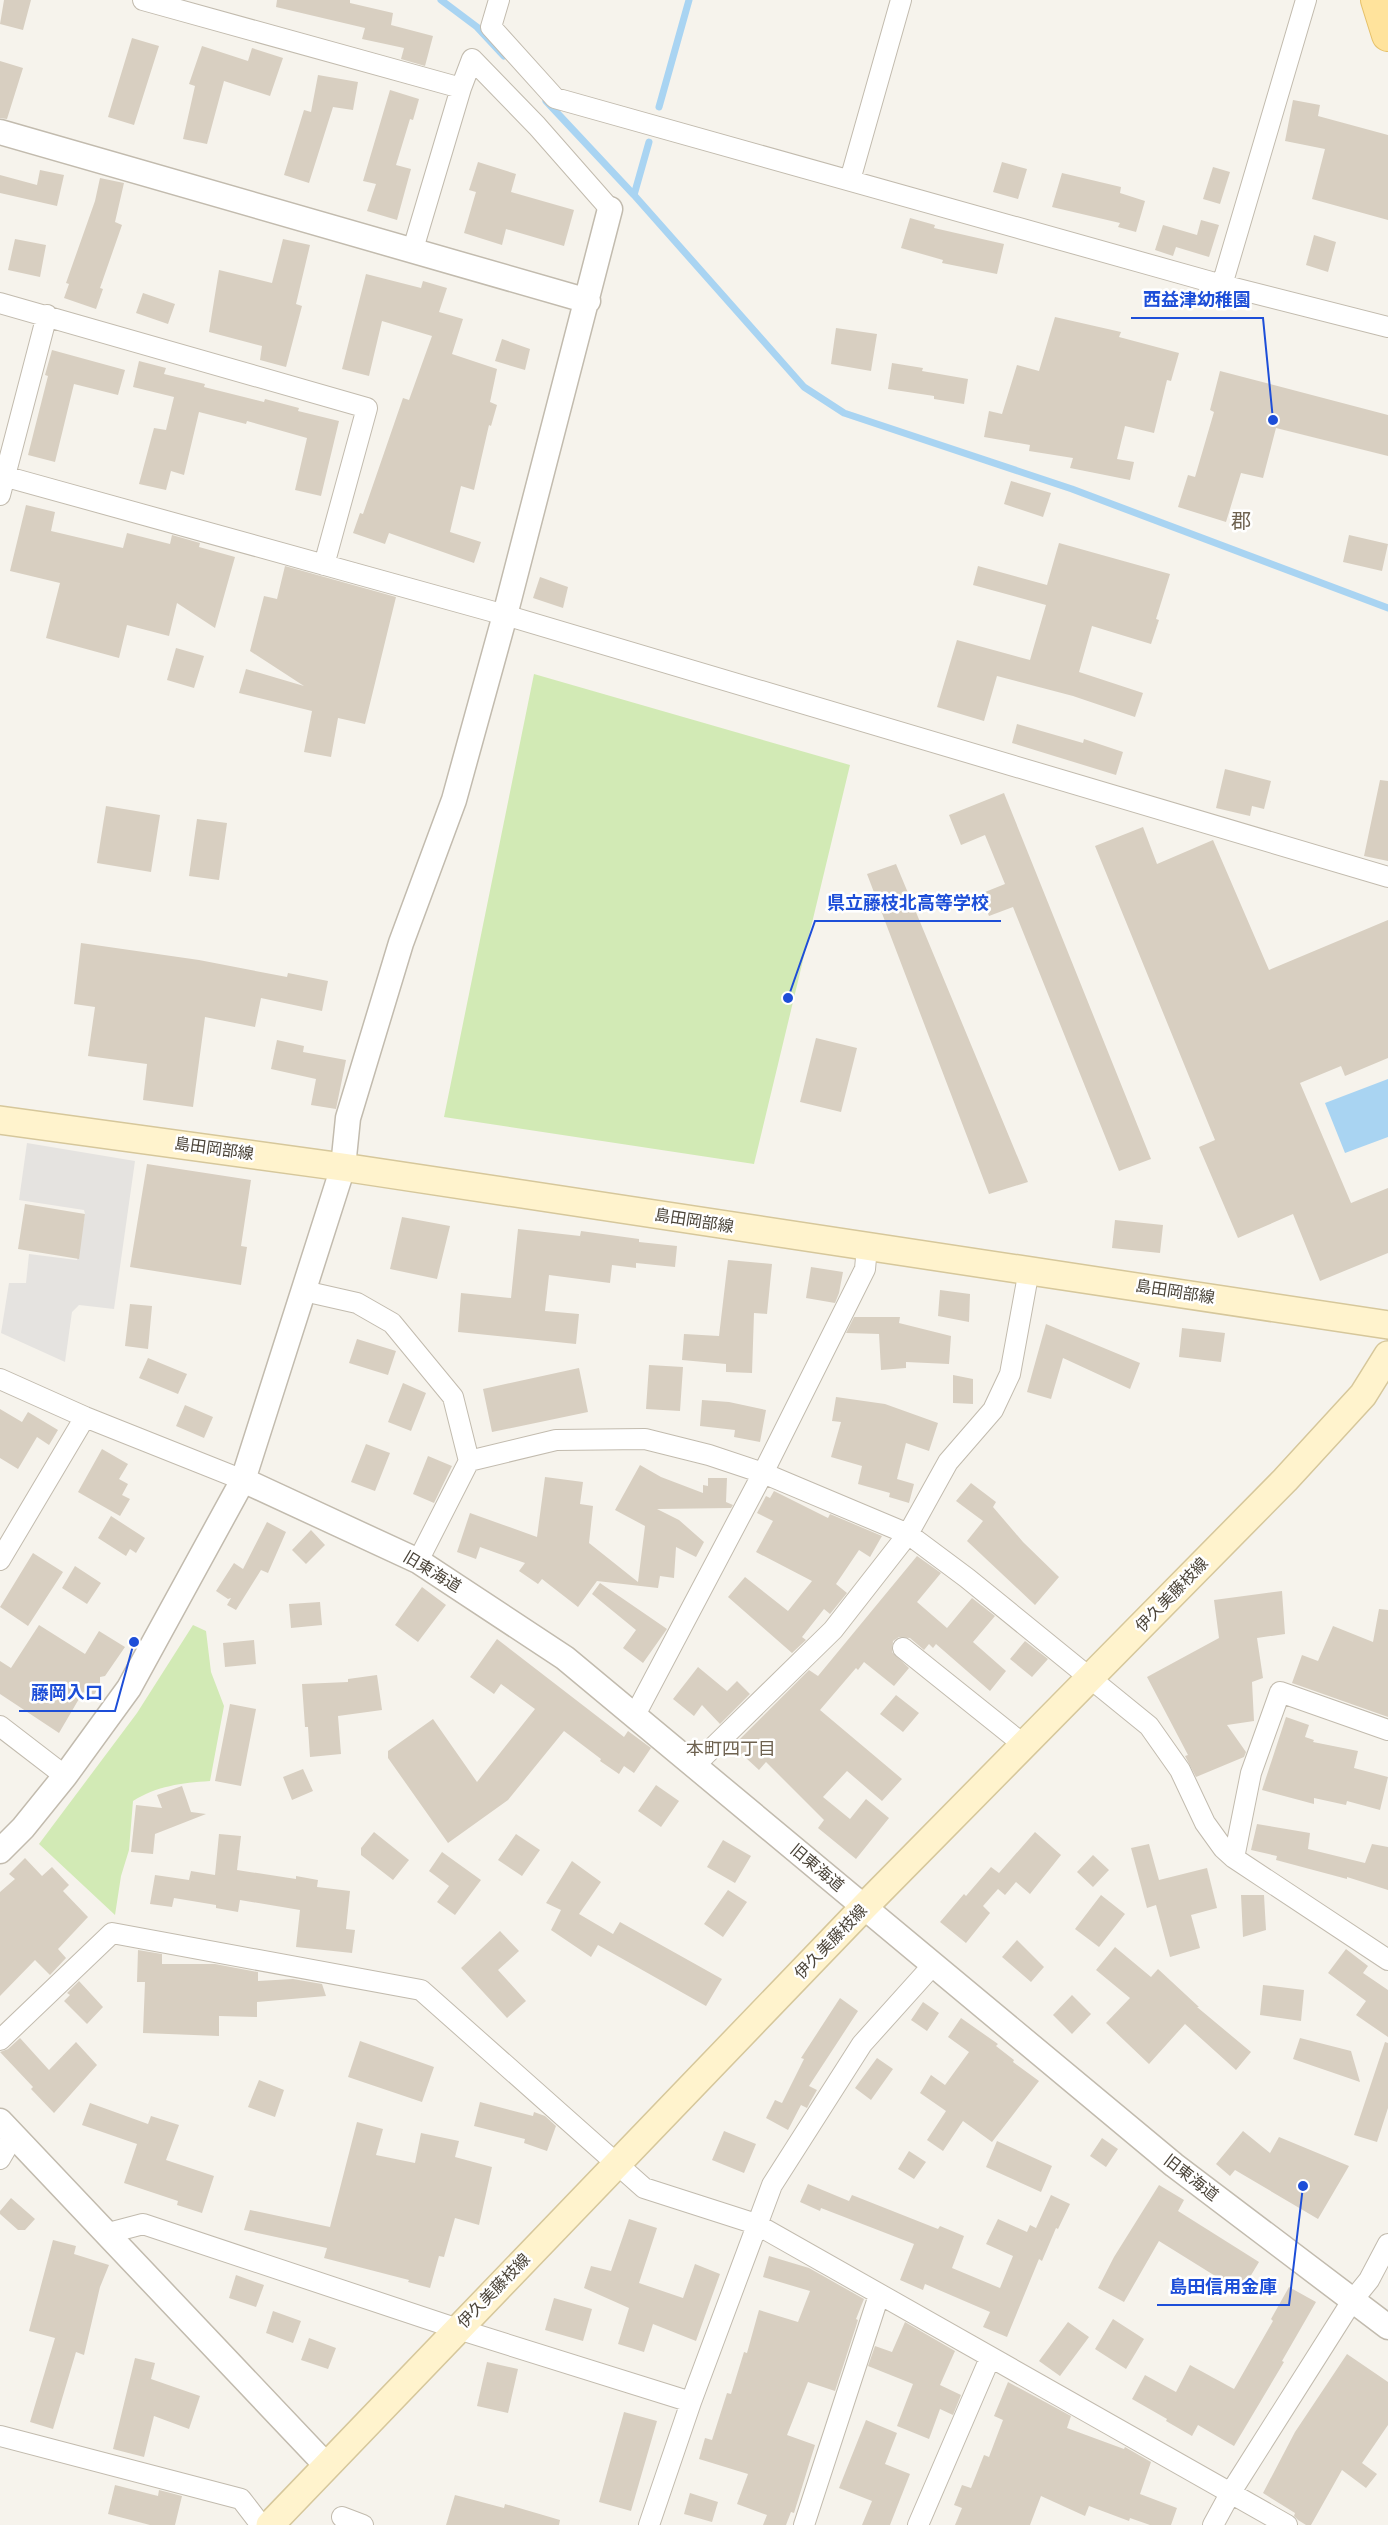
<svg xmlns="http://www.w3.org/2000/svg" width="1388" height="2525" font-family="'Alegreya Sans','Noto Sans JP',sans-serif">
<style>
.green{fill:#d2eab5}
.parking{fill:#e5e3e0}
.water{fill:#a9d4f2}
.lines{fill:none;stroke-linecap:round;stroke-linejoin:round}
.stream{stroke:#a9d4f2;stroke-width:7}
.building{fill:#d8cfc1}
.minor-casing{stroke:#c2bbae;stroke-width:22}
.tertiary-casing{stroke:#c2bbae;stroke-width:27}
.secondary-casing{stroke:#d6c79b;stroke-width:30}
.primary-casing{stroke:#e6c16a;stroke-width:34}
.minor{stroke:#fff;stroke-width:20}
.tertiary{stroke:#fff;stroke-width:24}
.secondary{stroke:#fff3cd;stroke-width:27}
.primary{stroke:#ffe39c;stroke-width:32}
.labels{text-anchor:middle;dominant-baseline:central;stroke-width:5;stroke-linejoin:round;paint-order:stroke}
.street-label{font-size:16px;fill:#4b4439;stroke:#fff}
.neighbourhood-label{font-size:18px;fill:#6e6250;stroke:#fff}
.quarter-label{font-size:20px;fill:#6e6250;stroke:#fff}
.leader{fill:none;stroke:#1d4ed8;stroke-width:2}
.callout-dot{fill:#1d4ed8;stroke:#fff;stroke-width:2}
.callout-label{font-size:18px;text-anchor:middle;font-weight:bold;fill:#1d4ed8;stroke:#fff;stroke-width:5;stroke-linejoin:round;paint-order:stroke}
</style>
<rect width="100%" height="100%" fill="#f6f3ec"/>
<!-- green -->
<path class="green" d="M534 674 850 765 754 1164 444 1117Z
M193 1625 206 1631 211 1672 224 1706 210 1781C181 1783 157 1786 133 1801L129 1850 121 1876 115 1915 39 1844 137 1713Z"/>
<!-- parking -->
<path class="parking" d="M27 1143 135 1161 114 1309 79 1305 72 1312 65 1362 1 1333 9 1283H26L29 1254 77 1260 85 1214 84 1210 19 1200Z"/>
<!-- water -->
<path class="water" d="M1388 1079V1137L1345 1153 1325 1103Z"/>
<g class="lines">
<!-- stream -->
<path class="stream" d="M441 0 477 27 504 56
M546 101 634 195 804 387 844 413 1072 489 1388 608
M659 107 689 0
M634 195 649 142"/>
</g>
<!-- building -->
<path class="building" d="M4 0H31L23 30 0 24Z
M277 0H350V3L393 13 391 25 433 36 425 66 401 59 404 48 362 39 365 28 276 7Z
M132 38 159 46 134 125 108 117Z
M202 46 248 61 252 48 283 58 270 96 224 81 207 144 183 139 195 86 189 84Z
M0 61 23 68 7 119 0 118Z
M318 75 358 82 353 110 333 107 309 183 284 175 304 110 311 112Z
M390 90 419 99 413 120 410 119 396 165 411 169 397 220 367 211 376 184 363 181Z
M1293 100 1320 105 1318 116 1388 135V220L1312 199 1325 149 1285 141Z
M478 162 516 174 511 192 574 210 564 246 506 229 502 245 464 233 476 192 469 190Z
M1002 162 1027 169 1018 199 993 192Z
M1213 167 1230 172 1220 204 1203 199Z
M40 170 64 175 57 206 0 193V175L37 185Z
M1062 173 1121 187 1120 193 1145 201 1136 232 1118 227 1120 223 1052 207Z
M100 178 124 183 115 222 122 225 100 288 103 289 96 309 64 298 69 284 66 283 95 201Z
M910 218 935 225 934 228 1004 244 997 274 942 263 943 260 901 248Z
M1201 220 1219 225 1209 257 1176 247 1173 256 1155 250 1163 225 1197 235Z
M1314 235 1336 242 1328 272 1306 265Z
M15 239 46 245 40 277 8 270Z
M283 239 310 245 296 304 302 306 286 367 260 360 262 346 209 332 219 270 272 283Z
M366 274 421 288 423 281 447 288 439 312 463 319 452 354 497 369 490 402 497 405 491 426 489 425 474 490 461 486 450 532 481 542 474 563 389 533 385 544 353 533 360 513 363 514 403 398 409 400 432 336 382 321 369 376 342 369Z
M143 293 175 304 168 324 136 313Z
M1055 317 1121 332 1119 337 1179 353 1171 381 1167 380 1154 433 1125 426 1117 459 1134 462 1130 480 1070 468 1073 458 1029 451 1030 445 984 437 989 411 1002 414 1017 365 1039 371Z
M836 328 877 334 871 371 831 364Z
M502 339 530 349 525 370 495 361Z
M52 350 125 370 118 395 74 384 55 462 28 455 48 376 45 375Z
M139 361 166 368 164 374 205 384 204 387 264 402 265 399 299 408 298 411 339 421 321 496 295 490 307 438 247 421 246 424 199 412 184 475 171 471 166 490 139 484 154 428 166 430 174 397 133 387Z
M892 363 923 368 922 371 968 379 964 404 934 399V396L888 389Z
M1220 371 1388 415V456L1276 428 1263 478 1241 473 1226 522 1178 507 1188 475 1195 477 1214 412 1210 410Z
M1011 481 1051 493 1043 517 1004 504Z
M26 505 55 512 51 531 123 548 127 533 170 544 172 535 200 543 199 547 235 557 215 628 177 603 169 636 127 625 119 658 46 638 60 583 10 571Z
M1349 535 1388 544 1382 571 1343 562Z
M1059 543 1170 574 1156 619 1159 620 1151 644 1092 626 1079 672 1143 693 1135 717 1073 696 997 676 984 721 937 707 957 640 1030 660 1046 605 973 585 978 566 1047 585Z
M285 566 396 597 365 724 338 718 331 757 304 752 312 711 239 693 246 669 304 686 250 651 264 596 277 599Z
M540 577 568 587 563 608 533 598Z
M176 648 204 656 194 688 167 680Z
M1017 724 1083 743 1084 739 1123 752 1116 775 1012 743Z
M1225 769 1271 781 1264 809 1252 806 1250 816 1216 808Z
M1380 780 1388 781V861L1364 856Z
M1004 793 1151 1159 1119 1171 1013 907 989 916 980 894 1005 884 985 835 961 845 949 815Z
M106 806 160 815 151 872 97 863Z
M197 819 227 823 219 880 189 876Z
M1143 827 1157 864 1213 840 1269 970 1388 920V1058L1345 1076 1341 1066 1300 1083 1351 1203 1388 1188V1253L1320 1281 1293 1214 1238 1238 1199 1147 1215 1140 1095 846Z
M896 864 1028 1182 989 1194 867 874Z
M81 943 199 960 287 977 288 973 328 981 322 1011 261 998 255 1027 205 1017 193 1107 143 1100 147 1064 88 1056 95 1007 74 1004Z
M816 1038 857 1048 841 1112 800 1102Z
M277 1040 304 1046 303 1052 346 1060 336 1109 311 1105 316 1079 271 1069Z
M147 1164 251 1180 241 1246 247 1247 241 1285 130 1267Z
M25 1204 85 1214 79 1259 18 1249Z
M402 1217 450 1226 437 1279 390 1269Z
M1115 1220 1163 1225 1160 1253 1112 1248Z
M518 1229 580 1236 581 1231 639 1239V1242L677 1246 675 1267 636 1263V1268L612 1265 610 1283 549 1275 545 1311 579 1314 576 1344 458 1332 461 1293 511 1298Z
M728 1260 772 1264 767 1314 754 1313 752 1373 726 1372V1364L682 1360 684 1334 719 1336Z
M811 1267 843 1272 839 1293 835 1303 806 1298Z
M940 1290 970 1294 969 1322 938 1316Z
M130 1304 152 1306 148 1349 125 1346Z
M854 1317H900L899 1323 951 1336 949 1364 906 1362V1368L881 1370 879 1334 846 1333Z
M1046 1324 1140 1363 1130 1389 1063 1358 1051 1399 1027 1392Z
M1182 1328 1225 1333 1221 1362 1179 1357Z
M357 1339 396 1351 388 1375 349 1363Z
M148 1358 187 1374 178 1394 139 1378Z
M649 1365 683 1367 680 1411 646 1409Z
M579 1368 588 1412 492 1432 483 1389Z
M953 1375 973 1379V1404L953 1403Z
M403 1383 426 1393 411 1431 388 1422Z
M836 1397 885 1404 938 1423 929 1451 906 1443 897 1479 914 1484 909 1503 889 1497 890 1493 858 1484 862 1466 831 1457 841 1422 832 1421Z
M702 1400 729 1402 766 1410 760 1442 734 1437 735 1430 700 1426Z
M185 1405 213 1417 204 1438 176 1426Z
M0 1409 22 1422 28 1412 58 1430 49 1445 37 1437 18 1469 0 1458Z
M366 1444 390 1453 375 1491 351 1482Z
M102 1449 128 1464 119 1479 128 1484 122 1495 130 1499 120 1516 78 1492Z
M428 1456 452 1466 434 1503 413 1494Z
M640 1465 661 1477 703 1493V1485L708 1486V1478H727L726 1502 733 1505 731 1508 657 1509 679 1520 704 1542 696 1557 676 1547 674 1578 660 1576 658 1588 597 1581 578 1607 542 1579 538 1584 519 1571 525 1563 480 1547 476 1559 457 1552 470 1513 537 1537 545 1477 583 1482 580 1504 593 1506 589 1543 638 1582 645 1526 615 1510Z
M971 1483 996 1502 993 1507 1023 1542 1059 1577 1035 1605 967 1541 983 1521 956 1501Z
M774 1491 828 1518 830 1514 882 1536 870 1557 859 1550 836 1584 847 1593 830 1614 824 1609 802 1637 806 1640 792 1653 728 1597 745 1577 788 1611 812 1581 756 1552 773 1521 757 1513 766 1496 770 1498Z
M111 1516 145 1538 136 1553 130 1549 126 1556 98 1538Z
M267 1522 286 1532 268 1573 261 1570 236 1610 227 1605 231 1598 228 1599 216 1591 234 1563 243 1569Z
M311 1530 325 1545 306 1564 292 1550Z
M33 1553 63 1572 28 1626 0 1607Z
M917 1556 941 1573 917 1602 947 1628 972 1598 995 1616 973 1642 1006 1671 990 1691 936 1644 933 1648 929 1644 924 1650 910 1638 899 1637 893 1641 892 1652 909 1668 894 1686 864 1662 858 1670 856 1668 820 1710 902 1779 882 1801 847 1771 823 1797 850 1819 866 1799 889 1818 856 1859 818 1828 824 1820 766 1762 759 1770 733 1746 809 1670 818 1676Z
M75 1566 101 1583 87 1604 62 1588Z
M600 1583 667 1629 643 1663 623 1648 636 1630 592 1594Z
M422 1587 446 1605 418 1642 395 1625Z
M1282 1591 1285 1634 1257 1638 1263 1678 1252 1682 1254 1721 1227 1725 1246 1752 1244 1757 1196 1777 1185 1756 1188 1755 1147 1677 1219 1638 1214 1600Z
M320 1602 322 1625 291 1628 289 1604Z
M1379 1609 1388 1610V1717L1292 1683 1302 1655 1318 1661 1333 1626 1373 1642Z
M39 1625 85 1654 99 1631 125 1647 105 1676 100 1677V1685L92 1698 83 1692 59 1733 0 1694V1661L11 1668Z
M497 1639 624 1737 628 1731 651 1748 634 1773 624 1766 619 1774 600 1761 601 1759 564 1731 508 1800 448 1843 388 1758V1751L433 1719 477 1782 535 1709 501 1684 494 1694 470 1677Z
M254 1640 256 1664 225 1667 223 1643Z
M1025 1641 1048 1659 1032 1677 1010 1659Z
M698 1667 727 1691 737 1681 750 1694 720 1724 702 1705 694 1716 673 1699Z
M377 1675 382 1710 338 1716 341 1754 310 1757 308 1727H305L302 1684 348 1682V1679Z
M896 1695 919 1713 903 1732 880 1714Z
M230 1704 256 1709 241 1786 215 1781Z
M1286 1717 1309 1725 1305 1737 1314 1740 1313 1742 1358 1751 1354 1768 1388 1777 1380 1810 1347 1801 1346 1805 1314 1798V1804L1262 1790Z
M303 1769 313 1791 292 1800 283 1777Z
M656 1785 679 1801 661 1827 638 1811Z
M182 1786 191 1812 206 1814 155 1834 153 1854 131 1852 136 1805 162 1808 157 1795Z
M1257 1824 1310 1833 1308 1849 1365 1863 1372 1844 1388 1847V1890L1347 1877V1879L1276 1860 1277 1856 1251 1850Z
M374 1832 409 1860 393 1880 361 1855V1848Z
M1035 1832 1061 1855 1030 1894 1016 1882 1005 1895 998 1889 983 1906 990 1913 966 1943 940 1922 964 1894 966 1896 991 1867 999 1873Z
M219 1834 241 1836 237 1870 296 1879V1876L318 1880 317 1887 350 1891 346 1929 355 1930 352 1953 296 1947 300 1910 240 1900 238 1912 216 1908V1905L174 1898 172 1907 150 1904 155 1875 189 1880 191 1871 215 1875Z
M516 1834 540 1850 522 1876 498 1860Z
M723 1840 751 1856 735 1883 707 1867Z
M1149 1844 1159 1880 1207 1868 1217 1908 1191 1915 1200 1948 1170 1957 1156 1905 1147 1908 1131 1848Z
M442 1852 481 1880 455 1915 437 1902 449 1886 429 1871Z
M1093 1855 1109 1870 1093 1887 1077 1872Z
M25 1858 42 1876 52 1867 69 1885 63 1891 88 1917 58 1949 66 1958 50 1975 35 1960 0 1996V1892L15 1879 9 1874Z
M572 1861 601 1882 579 1914 613 1934 620 1922 722 1979 706 2006 598 1945 591 1957 551 1930 561 1910 546 1903Z
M728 1890 747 1902 723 1937 704 1924Z
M1101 1895 1125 1914 1099 1947 1075 1929Z
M1241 1895H1264L1266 1930 1243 1937Z
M500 1931 519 1951 498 1970 526 2001 507 2018 461 1968Z
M1017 1940 1044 1967 1031 1982 1002 1957Z
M1115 1947 1151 1977 1158 1969 1199 2007H1197L1251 2052 1236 2070 1185 2024 1149 2064 1106 2023 1130 1998 1096 1970Z
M1346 1949 1368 1966 1363 1973 1388 1990V2037L1356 2015 1366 2001 1328 1973Z
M138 1950 162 1954V1964H215L258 1972V1981L293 1979 322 1984 326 1996 257 2002V2017L219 2016V2036L143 2033 145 1982H137Z
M79 1981 103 2007 87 2024 64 2001 70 1995 67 1993Z
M1263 1985 1304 1990 1301 2021 1260 2015Z
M1072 1995 1091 2014 1072 2034 1053 2015Z
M840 1998 858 2011 809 2086 817 2090 810 2102 807 2108 801 2105 788 2130 766 2118 775 2100 782 2103 804 2059 801 2058Z
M923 2002 939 2013 927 2031 911 2020Z
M961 2018 998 2044 996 2046 1014 2060 1013 2062 1039 2081 992 2142 963 2121 943 2151 927 2140 946 2111 920 2093 931 2075 945 2085 969 2052 948 2037Z
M20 2038 49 2070 76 2042 97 2065 54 2113 31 2089 33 2087 0 2052 8 2049Z
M1300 2038 1351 2051 1360 2082 1293 2059Z
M360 2041 434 2067 422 2102 348 2077Z
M1385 2042 1388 2043V2108L1377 2142 1354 2135Z
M877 2058 893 2069 871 2100 855 2088Z
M259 2080 284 2090 275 2117 248 2107Z
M480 2102 533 2116 534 2112 545 2116 556 2126 547 2151 524 2143 525 2139 474 2126Z
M90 2103 148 2124 151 2116 179 2125 166 2160 214 2176 202 2213 177 2205 178 2201 124 2183 137 2144 82 2125Z
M357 2122 383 2129 376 2155 415 2163 421 2133 459 2141 455 2157 492 2167 479 2225 455 2218 444 2257 439 2256 430 2288 408 2282 409 2280 324 2258 327 2248 244 2230 250 2210 330 2227Z
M724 2131 756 2144 744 2173 712 2160Z
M1243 2131 1270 2153 1279 2137 1349 2166 1318 2219 1235 2170 1230 2176 1216 2164Z
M1102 2138 1118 2149 1106 2167 1090 2156Z
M997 2141 1052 2166 1041 2192 986 2167Z
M909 2151 926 2162 914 2179 898 2169Z
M808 2184 849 2201 852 2195 938 2229 940 2226 964 2236 952 2268 1000 2288 1013 2256 986 2244 998 2219 1027 2232 1030 2225 1036 2228 1051 2195 1070 2204 1058 2229 1056 2228 1042 2261 1039 2259 1007 2337 983 2327 990 2312 925 2284 923 2290 900 2280 914 2244 821 2208 820 2211 800 2202Z
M1159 2185 1184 2200 1178 2211 1259 2262 1241 2292 1159 2241 1124 2302 1098 2288 1114 2257Z
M11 2198 35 2219 25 2230H18L0 2214V2211Z
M629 2219 657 2228 639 2283 683 2298 695 2264 720 2274 696 2341 653 2324 644 2352 618 2344 629 2308 584 2288 591 2266 611 2271Z
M53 2240 76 2246 74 2254 109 2265 100 2287 84 2355 76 2352 53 2429 30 2422 55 2338 29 2331Z
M769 2256 809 2268 864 2299 856 2319 858 2320 835 2391 808 2382 787 2435 815 2445 794 2513 791 2512 786 2525H763L767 2515 737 2504 748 2474 699 2459 705 2438 712 2440 727 2393 731 2394 744 2352 747 2353 759 2310 798 2322 810 2291 763 2277Z
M236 2275 264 2285 256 2307 229 2298Z
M1289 2287 1316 2302 1282 2361 1284 2362 1234 2446 1198 2425 1192 2436 1166 2421 1167 2419 1132 2399 1145 2375 1176 2392 1190 2365 1234 2389 1273 2321 1271 2319Z
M554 2298 592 2309 583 2341 545 2330Z
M273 2311 301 2321 293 2343 266 2333Z
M1113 2319 1144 2339 1126 2369 1095 2349Z
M905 2322 955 2351 940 2385 961 2395 953 2415 940 2409 929 2439 897 2426 913 2384 868 2366 875 2346 892 2352Z
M1068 2322 1089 2337 1060 2376 1039 2361Z
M309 2338 336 2348 328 2369 301 2360Z
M1347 2354 1388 2382V2425L1362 2463 1377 2474 1366 2488 1342 2470 1311 2525H1306L1298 2520 1294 2516 1295 2513 1263 2493 1295 2432Z
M135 2358 155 2363 151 2379 200 2396 189 2429 154 2416 144 2457 113 2449Z
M487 2362 518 2369 508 2413 477 2406Z
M1008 2382 1071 2416 1067 2428 1124 2449 1125 2447 1151 2462 1140 2494 1177 2508 1171 2525H1150L1130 2518 1129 2521 1089 2506 1085 2516 1041 2496 1030 2525H955L962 2508 954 2505 962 2485 971 2488 984 2455 989 2457 1003 2420 994 2416Z
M624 2412 657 2421 631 2511 599 2502Z
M866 2420 897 2433 885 2464 910 2474 890 2525H862L872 2501 839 2488Z
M115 2485 158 2496 159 2490 182 2496 175 2525H150L108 2514Z
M690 2493 718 2502 712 2522 684 2514Z
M455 2495 504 2508 505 2504 560 2520 559 2525H446Z"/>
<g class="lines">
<!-- minor casing -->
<g class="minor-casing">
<path id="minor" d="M143 0 461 88
M499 0 491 27 555 98 1222 285 1388 327
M850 180 901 0
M413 249 461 88 472 59 537 126 610 209
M1222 285 1306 0
M0 303 367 408 324 565
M0 475 505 615 1388 877
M0 495 47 315
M304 1291 357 1303 392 1323 453 1397 469 1461 418 1561
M0 1379 85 1417 243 1480
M469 1461 556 1440 645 1439 709 1455 763 1473 908 1534 967 1578 1149 1726 1180 1770 1205 1823 1223 1848 1234 1858 1388 1960
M0 1560 85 1417
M903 1648 1024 1745
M635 1715 763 1473 865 1269 867 1247
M0 1726 65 1776
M695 1765 833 1630 908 1534 948 1462 993 1410 1010 1374 1029 1270
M1234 1858 1251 1773 1280 1692 1388 1730
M0 2040 112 1933 421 1990 644 2188 756 2224 1287 2525
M0 2159 14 2135
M105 2234 143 2224 458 2329 691 2402
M0 2436 241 2499 261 2525
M342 2517 363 2525
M649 2525 691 2402 772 2185 862 2044 933 1965
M804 2525 879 2295
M918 2525 990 2358
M1213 2525 1231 2492 1352 2301 1369 2280 1388 2244"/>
</g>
<!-- tertiary casing -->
<g class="tertiary-casing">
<path id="tertiary" d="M0 132 588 301
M243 1480 418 1561 565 1658 1174 2165 1388 2327
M0 1851 23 1828 65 1776 129 1688 243 1480 343 1167 348 1118 401 943 454 800 505 615 610 209
M0 2121 326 2465"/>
</g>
<!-- secondary casing -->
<g class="secondary-casing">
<path id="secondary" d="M0 1120 343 1167 1388 1325
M270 2525 864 1907 1285 1480 1363 1395 1388 1355"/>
</g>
<!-- primary casing -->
<g class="primary-casing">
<path id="primary" d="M1377 0 1388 35"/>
</g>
<!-- minor -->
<use href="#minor" class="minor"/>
<!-- tertiary -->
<use href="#tertiary" class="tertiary"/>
<!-- secondary -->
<use href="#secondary" class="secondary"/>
<!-- primary -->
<use href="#primary" class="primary"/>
</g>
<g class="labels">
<!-- street labels -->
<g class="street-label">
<text transform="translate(214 1149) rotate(8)">島田岡部線</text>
<text transform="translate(694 1221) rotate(9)">島田岡部線</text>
<text transform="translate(1175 1292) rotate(9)">島田岡部線</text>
<text transform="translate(432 1572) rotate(31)">旧東海道</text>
<text transform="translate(1172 1595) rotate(-46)">伊久美藤枝線</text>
<text transform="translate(817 1868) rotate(40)">旧東海道</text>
<text transform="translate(831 1942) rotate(-46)">伊久美藤枝線</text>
<text transform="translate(1191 2178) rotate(38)">旧東海道</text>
<text transform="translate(494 2291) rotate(-46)">伊久美藤枝線</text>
</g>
<!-- neighbourhood labels -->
<g class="neighbourhood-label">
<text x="731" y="1750">本町四丁目</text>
</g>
<!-- quarter labels -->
<g class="quarter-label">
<text x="1241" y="522">郡</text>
</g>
</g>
<!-- callouts -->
<path class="leader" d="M1273 420L1263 318H1131M788 998L815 921H1001M134 1642L115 1711H19M1303 2186L1289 2305H1157"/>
<g class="callout-dot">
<circle cx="1273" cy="420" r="6"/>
<circle cx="788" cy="998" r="6"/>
<circle cx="134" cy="1642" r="6"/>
<circle cx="1303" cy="2186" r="6"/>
</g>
<g class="callout-label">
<text x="1197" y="306">西益津幼稚園</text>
<text x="908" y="909">県立藤枝北高等学校</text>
<text x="67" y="1699">藤岡入口</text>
<text x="1223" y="2293">島田信用金庫</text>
</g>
</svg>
